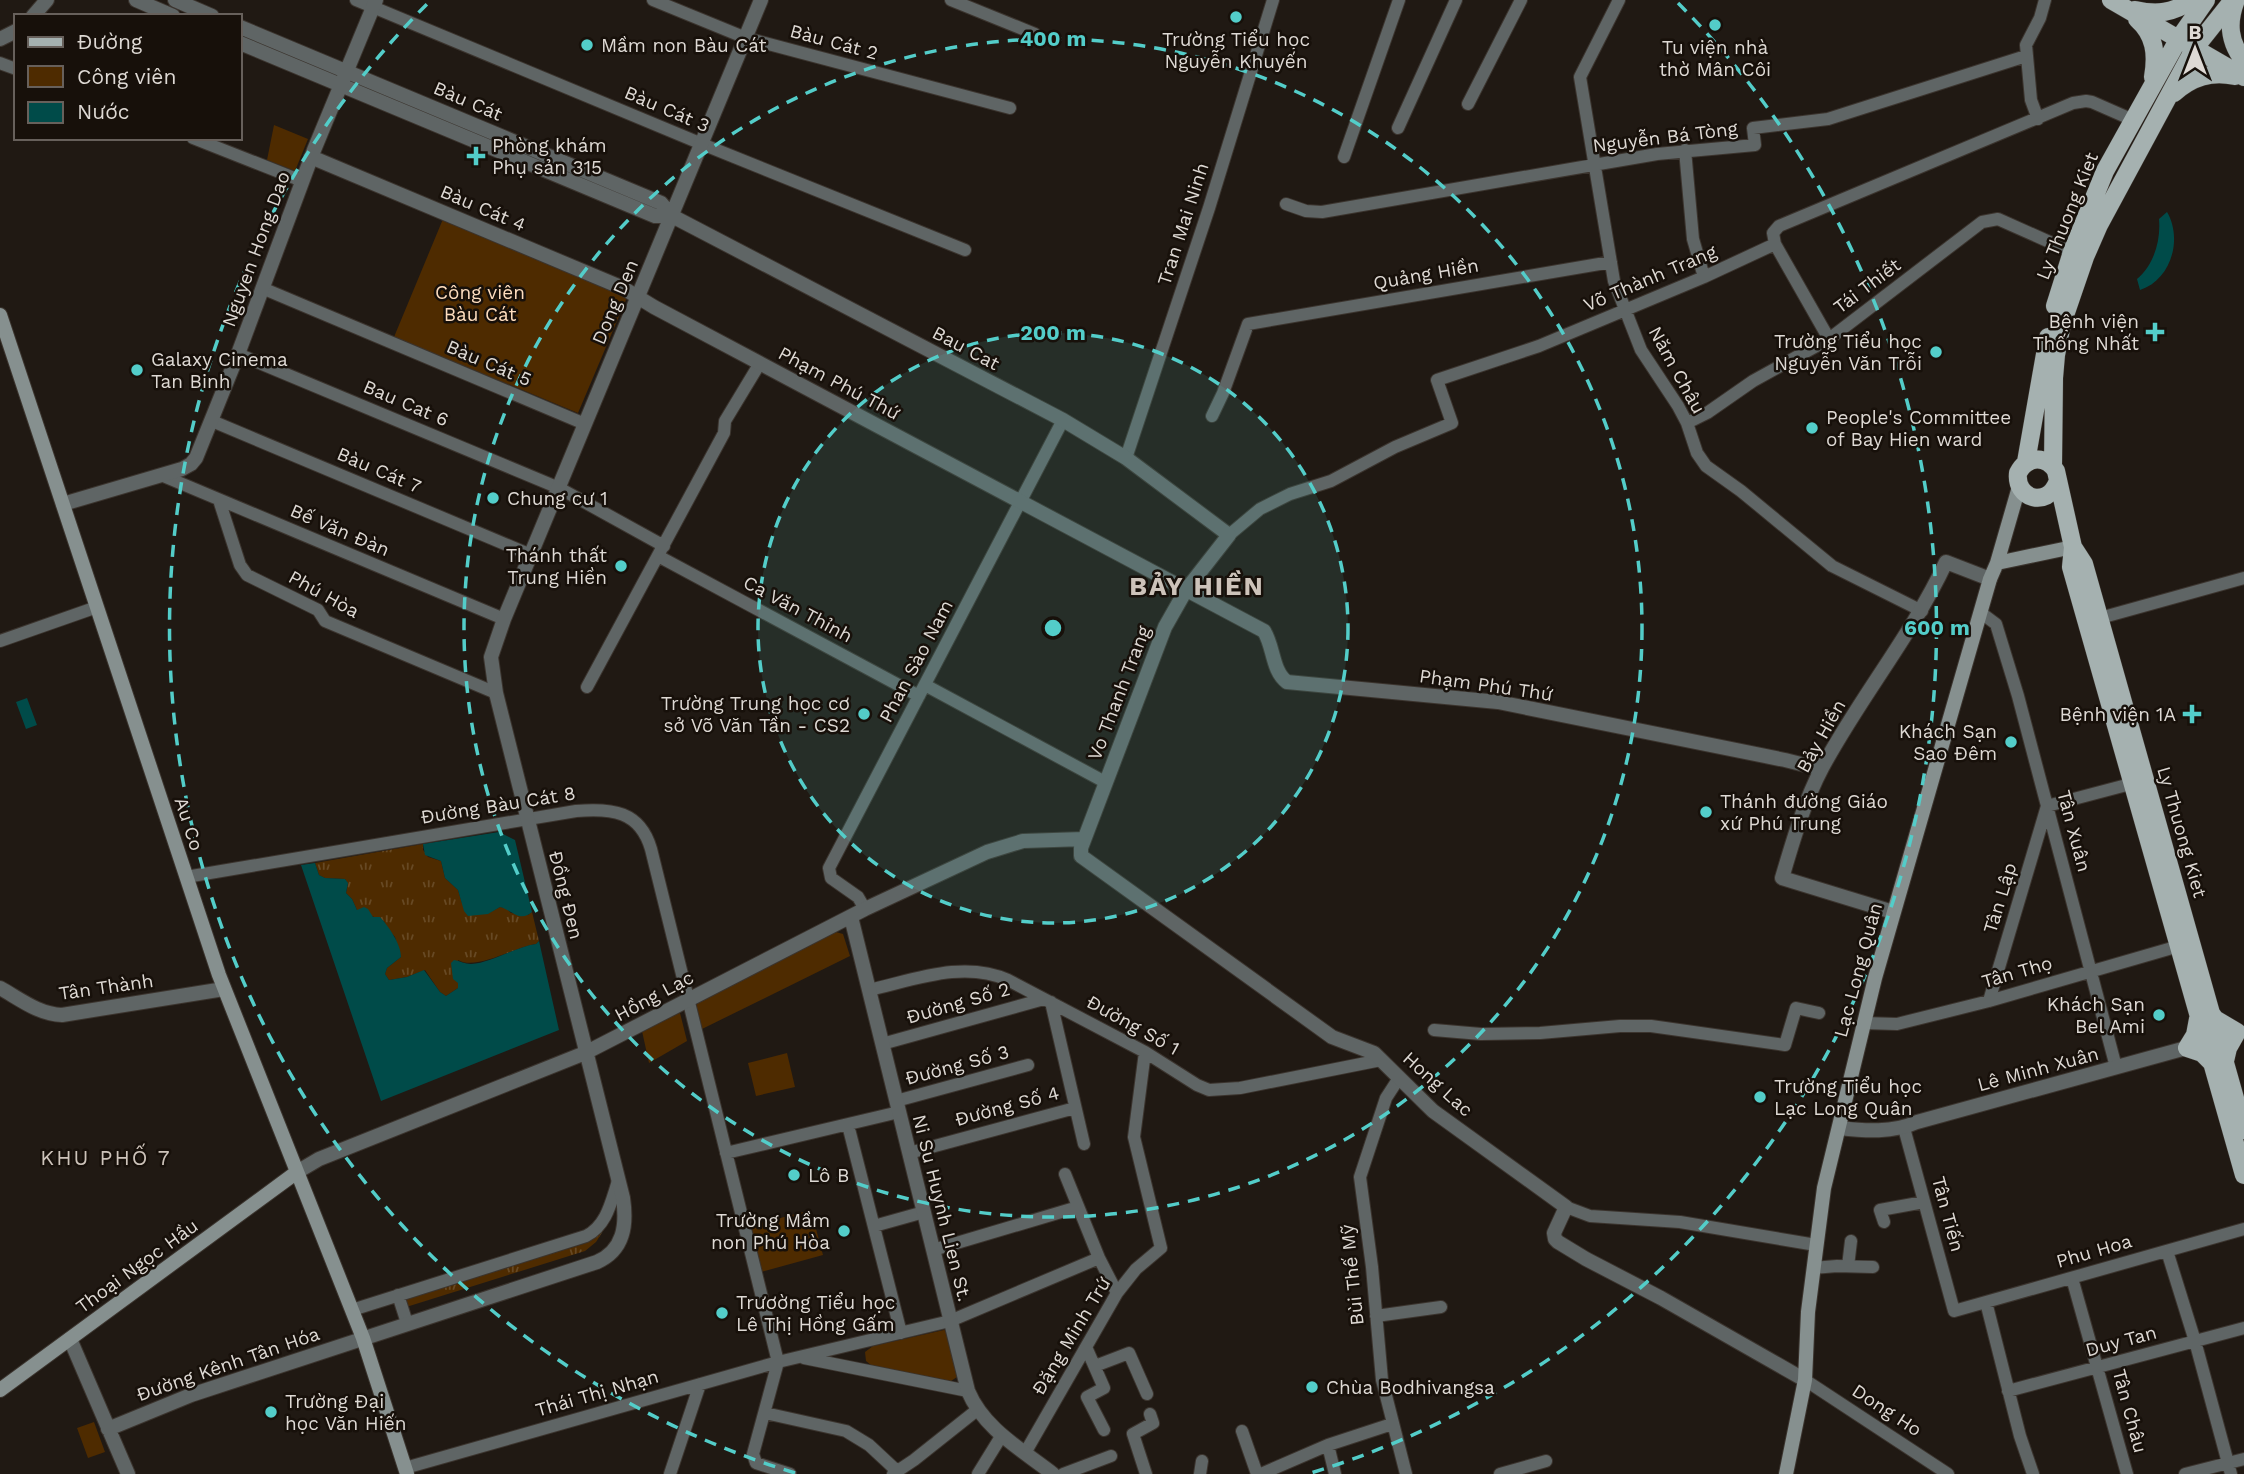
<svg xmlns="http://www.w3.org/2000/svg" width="2244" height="1474" font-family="'Work Sans',sans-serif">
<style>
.grass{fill:url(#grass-tufts)}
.park{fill:#4e2b00}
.water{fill:#004b49}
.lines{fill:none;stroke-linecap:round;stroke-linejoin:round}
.minor-casing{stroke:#3b342e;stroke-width:14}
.tertiary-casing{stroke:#3b342e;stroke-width:16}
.secondary-casing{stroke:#3b342e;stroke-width:16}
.primary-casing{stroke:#3b342e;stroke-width:19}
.minor{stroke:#5f6565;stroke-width:12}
.tertiary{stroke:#5f6565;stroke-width:14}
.secondary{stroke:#86908f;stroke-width:14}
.primary{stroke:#a5b1b0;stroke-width:18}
.ring{fill:none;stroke:#53cdc9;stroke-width:3.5;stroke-dasharray:12 9}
.poi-dot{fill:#53cdc9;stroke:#17100a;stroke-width:2.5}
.labels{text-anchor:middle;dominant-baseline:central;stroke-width:5;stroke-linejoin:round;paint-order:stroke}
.poi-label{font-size:19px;fill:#ded9d4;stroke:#17100a;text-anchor:start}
.street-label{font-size:19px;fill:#ded9d4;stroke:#17100a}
.park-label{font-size:19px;fill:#feddbe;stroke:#17100a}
.neighbourhood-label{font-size:21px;letter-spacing:2px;fill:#cdc3ba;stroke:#17100a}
.district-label{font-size:26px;font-weight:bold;letter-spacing:2px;fill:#cdc3ba;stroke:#17100a}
.centre{fill:#53cdc9;stroke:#17100a;stroke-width:3.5}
.ring-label{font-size:21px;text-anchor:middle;font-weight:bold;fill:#53cdc9;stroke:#17100a;stroke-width:5;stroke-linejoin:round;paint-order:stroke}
</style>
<defs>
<pattern id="grass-tufts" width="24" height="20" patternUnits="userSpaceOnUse" patternTransform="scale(1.75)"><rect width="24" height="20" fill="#4e2b00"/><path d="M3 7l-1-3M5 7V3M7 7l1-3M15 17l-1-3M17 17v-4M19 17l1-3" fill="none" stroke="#674924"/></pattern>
</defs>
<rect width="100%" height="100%" fill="#201913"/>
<!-- grass -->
<path class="grass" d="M423 844V850L428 857 441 861 445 878 458 890 462 903 487 914 500 907 506 908 511 913 528 915 532 912 539 941 536 944C515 947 476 971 458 960V988L446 996 440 992 425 970 407 977 389 980 385 974 387 968 401 957 395 937 386 927 384 921 357 910 352 899 346 893 348 884 345 879 325 878 319 875 315 863Z
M610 1220 596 1242 585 1251 403 1308 401 1299 583 1244 596 1237Z"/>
<!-- park -->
<path class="park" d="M274 125 308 139 295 171 267 160Z
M443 219 628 295 578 413 394 337Z
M836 932 843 934 850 956 700 1030 696 1001Z
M680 1013 687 1041 649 1063 642 1031 672 1015Z
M787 1053 795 1087 756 1096 748 1063Z
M811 1210 823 1255 761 1272 749 1226Z
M944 1330 947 1331 957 1377 951 1381 872 1366 866 1361 865 1352 873 1346Z
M94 1422 105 1452 88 1458 77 1428Z"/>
<!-- water -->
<path class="water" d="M2167 212C2183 239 2171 280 2140 290L2137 279C2154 265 2161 240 2159 219Z
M27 698 37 725 26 729 16 702Z
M499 832 515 840 532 912C520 923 512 910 500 907L488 914 468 916 464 911 458 890 445 878 441 861 425 855 423 844Z
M315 863 319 875 325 878 345 879 348 883 346 893 352 899 357 910 364 907 368 909 373 917H380C389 927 401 944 401 957L387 968 385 974 389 980 407 977 424 970 440 992 446 996 458 988V983L453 979 451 963 454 960C460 961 465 964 471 964 491 963 515 947 536 944L539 941 559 1030 381 1101 301 865Z"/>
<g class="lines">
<!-- minor casing -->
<g class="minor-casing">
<path id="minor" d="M356 0 702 144 965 250
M653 0 746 38 1010 108
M951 0 1035 34
M1619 0 1580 77 1614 281 1641 350 1678 406 1687 423 1697 453 1706 466 1741 491 1832 566 1922 611
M0 63 16 69
M1468 104 1521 0
M2038 119 2031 100 2026 45 2040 18 2045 0
M1398 128 1456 0
M193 138 302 181
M1685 150 1693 239 1704 277
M1344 157 1399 0
M1286 204 1306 211 1322 212 1657 154 1755 145 1753 128 1828 119 2026 56
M1775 244 1829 339
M262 288 585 424
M238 354 559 488 664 546
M1212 416 1223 393 1248 324 1611 262
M212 421 531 555
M1687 423 1707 413 1753 381 1829 339 1982 222 1998 219 2072 252
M1126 458 1209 208 1273 0
M161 475 504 619
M219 500 240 565 247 575 318 610 325 621 496 693
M1229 535 1260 509 1290 494 1331 481 1395 447 1452 423 1437 380 1539 346 1704 277 1775 244 1773 233 1779 226 2073 103 2086 101 2092 102 2133 120
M658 556 919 696
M1980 612 1996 624 2018 696 2116 1067
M2100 618 2244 578
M0 641 97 607
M925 685 1105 782
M587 687 724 433 725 421 760 363
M186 877 576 811C612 808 640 811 651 849L778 1362 753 1454 756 1463 790 1474
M865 909 858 897 831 878 829 868 1063 420
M869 990C914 980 963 960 1008 980L1145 1052 1197 1085 1209 1090 1240 1088 1381 1060
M1989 1001 2047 806 2138 782
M1051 1002 1084 1144
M1863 1023 1897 1024 1989 1001 2179 946
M1434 1030 1481 1034 1540 1033 1620 1026H1651L1785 1045 1796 1008 1819 1013
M882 1044 1044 999
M1399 1078 1386 1098 1360 1177 1372 1267 1382 1380 1406 1474
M896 1101 1028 1065
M848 1125 901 1333
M1904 1128 1954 1311 2244 1229
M726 1153 899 1112
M909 1153 1075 1108
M1065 1174 1099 1258 1117 1293
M1566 1207 1590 1216 1680 1222 1816 1245
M1884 1222 1880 1210 1924 1202
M874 1226 924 1212
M933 1250 1078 1207
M2167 1251 2195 1341 2231 1474
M1848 1266 1851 1241
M1813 1268 1837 1266 1873 1267
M2072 1278 2127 1474
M398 1295 407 1323
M1986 1302 2020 1436 2033 1474
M352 1310 586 1236C607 1225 611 1202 618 1181
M1376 1316 1441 1307
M1086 1347 1104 1388 1087 1397 1104 1430
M804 1358 968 1391
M1095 1366 1129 1353 1147 1394
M1805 1380 1948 1474
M2008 1391 2244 1328
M765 1413 846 1431 869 1445 898 1472
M1242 1431 1257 1474
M1328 1445 1335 1474
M1025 1453 1117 1293 1136 1269 1161 1248 1134 1137 1145 1052
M405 1468 778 1362 950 1321 1099 1258
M670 1474 700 1384
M893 1474 914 1460 977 1410
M978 1474 1002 1435
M1063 1474 1111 1456
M1146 1474 1133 1434 1153 1423 1150 1414
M1200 1474 1202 1461
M1261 1474 1328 1445 1392 1424
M1500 1474 1546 1461
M2185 1474 2244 1459"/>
</g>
<!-- tertiary casing -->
<g class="tertiary-casing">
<path id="tertiary" d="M136 0 173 16
M175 0 212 16
M33 16 47 0
M240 27 661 203 672 216 1063 420 1126 458 1229 535 1186 590 1165 627 1081 848V856L1332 1037 1374 1053 1433 1111 1566 1207 1554 1233 1555 1239 1558 1242 1586 1259 1661 1298 1805 1380
M0 39 16 31
M240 43 655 216H672
M311 157 623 288 654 307 1264 631C1274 647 1272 671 1287 682L1498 702 1785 760 1821 769
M63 504 182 469 191 464 196 458 238 354 314 150 376 0
M1893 912 1782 878C1793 841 1804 802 1822 768 1860 697 1912 635 1946 562L1990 579
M851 917 968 1391C984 1429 1021 1449 1053 1474
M0 988C20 999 38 1014 62 1015L224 989
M1839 1128C1865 1131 1893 1133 1917 1122L2197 1045
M297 1172 319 1159 585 1053 865 909 987 852 1023 841 1084 839
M70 1339 128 1474
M108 1429 191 1395 597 1262C624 1250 627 1225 623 1198L496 693 491 657 504 619 761 0"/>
</g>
<!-- secondary casing -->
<g class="secondary-casing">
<path id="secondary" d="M0 315 219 975 363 1338 407 1474
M1997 563 2073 547
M0 1390 297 1172
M1786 1474 1805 1380 1808 1312 1824 1188 1875 978 1990 579 1997 563 2019 487"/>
</g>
<!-- primary casing -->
<g class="primary-casing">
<path id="primary" d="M2111 0 2244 77
M2236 0C2227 23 2229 42 2244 61
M2135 10C2157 15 2173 13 2192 0
M2137 19C2155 35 2157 54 2153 77
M2174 93C2192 77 2211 71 2235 76
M2055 306 2072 252 2105 171 2178 40 2206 0
M2026 462 2048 337
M2053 466 2054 378 2056 355 2062 324 2085 257 2099 225 2194 49 2233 0
M2057 483C2047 508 2015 499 2018 473 2027 456 2046 455 2056 471L2073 547 2071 567 2244 1175
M2073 547 2084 564 2244 1130
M2210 1012 2215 1019 2237 1032 2228 1048 2225 1061
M2198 1019 2195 1035 2187 1048 2202 1053 2212 1063"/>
</g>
<!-- minor -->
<use href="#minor" class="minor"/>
<!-- tertiary -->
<use href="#tertiary" class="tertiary"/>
<!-- secondary -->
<use href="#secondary" class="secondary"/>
<!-- primary -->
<use href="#primary" class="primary"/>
</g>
<!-- distance rings -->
<circle cx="1053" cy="628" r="295" fill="#53cdc9" fill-opacity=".12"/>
<g class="ring">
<circle cx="1053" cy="628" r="295"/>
<circle cx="1053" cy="628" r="589"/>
<path d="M795 1473A884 884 0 0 1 428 3M1678 3A884 884 0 0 1 1311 1473"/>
</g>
<!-- markers -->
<g class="poi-dot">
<circle cx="1236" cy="17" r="7"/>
<circle cx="1715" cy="25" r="7"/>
<circle cx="587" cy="45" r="7"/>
<path d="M472.5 145.5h7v7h7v7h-7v7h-7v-7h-7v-7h7z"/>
<path d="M2151.5 321.5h7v7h7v7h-7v7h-7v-7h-7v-7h7z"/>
<circle cx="1936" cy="352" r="7"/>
<circle cx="137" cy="370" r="7"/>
<circle cx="1812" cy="428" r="7"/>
<circle cx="493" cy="498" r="7"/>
<circle cx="621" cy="566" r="7"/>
<circle cx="864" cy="714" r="7"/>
<path d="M2188.5 703.5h7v7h7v7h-7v7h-7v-7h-7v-7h7z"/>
<circle cx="2011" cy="742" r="7"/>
<circle cx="1706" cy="812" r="7"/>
<circle cx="2159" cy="1015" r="7"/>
<circle cx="1760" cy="1097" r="7"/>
<circle cx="794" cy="1175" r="7"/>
<circle cx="844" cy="1231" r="7"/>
<circle cx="722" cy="1313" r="7"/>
<circle cx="1312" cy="1387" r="7"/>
<circle cx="271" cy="1412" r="7"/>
</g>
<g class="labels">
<!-- poi labels -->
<g class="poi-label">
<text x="1236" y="39" text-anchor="middle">Trường Tiểu học<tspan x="1236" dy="22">Nguyễn Khuyến</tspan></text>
<text x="601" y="45">Mầm non Bàu Cát</text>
<text x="1715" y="47" text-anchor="middle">Tu viện nhà<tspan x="1715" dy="22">thờ Mân Côi</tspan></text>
<text x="492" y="145">Phòng khám<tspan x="492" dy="22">Phụ sản 315</tspan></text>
<text x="2139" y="321" text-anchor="end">Bệnh viện<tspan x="2139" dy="22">Thống Nhất</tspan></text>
<text x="1922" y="341" text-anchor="end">Trường Tiểu học<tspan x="1922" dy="22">Nguyễn Văn Trỗi</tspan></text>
<text x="151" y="359">Galaxy Cinema<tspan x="151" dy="22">Tan Binh</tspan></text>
<text x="1826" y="417">People's Committee<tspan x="1826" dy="22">of Bay Hien ward</tspan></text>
<text x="507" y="498">Chung cư 1</text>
<text x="607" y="555" text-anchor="end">Thánh thất<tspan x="607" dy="22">Trung Hiền</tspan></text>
<text x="850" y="703" text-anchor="end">Trường Trung học cơ<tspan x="850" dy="22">sở Võ Văn Tần - CS2</tspan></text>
<text x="2176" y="714" text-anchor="end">Bệnh viện 1A</text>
<text x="1997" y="731" text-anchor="end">Khách Sạn<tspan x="1997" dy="22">Sao Đêm</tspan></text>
<text x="1720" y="801">Thánh đường Giáo<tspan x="1720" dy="22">xứ Phú Trung</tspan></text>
<text x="2145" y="1004" text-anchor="end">Khách Sạn<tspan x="2145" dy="22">Bel Ami</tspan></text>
<text x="1774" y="1086">Trường Tiểu học<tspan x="1774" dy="22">Lạc Long Quân</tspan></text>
<text x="808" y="1175">Lô B</text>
<text x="830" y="1220" text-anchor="end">Trường Mầm<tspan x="830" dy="22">non Phú Hòa</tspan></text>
<text x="736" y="1302">Trươờng Tiểu học<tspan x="736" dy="22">Lê Thị Hồng Gấm</tspan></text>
<text x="1326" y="1387">Chùa Bodhivangsa</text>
<text x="285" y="1401">Trường Đại<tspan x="285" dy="22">học Văn Hiến</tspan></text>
</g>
<!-- street labels -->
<g class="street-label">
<text transform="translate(834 42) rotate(15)">Bàu Cát 2</text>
<text transform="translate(468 101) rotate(23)">Bàu Cát</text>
<text transform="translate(667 109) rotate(23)">Bàu Cát 3</text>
<text transform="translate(1665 137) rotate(-7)">Nguyễn Bá Tòng</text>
<text transform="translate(483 208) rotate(23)">Bàu Cát 4</text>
<text transform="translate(2067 216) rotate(-68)">Ly Thuong Kiet</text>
<text transform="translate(1183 224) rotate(-72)">Tran Mai Ninh</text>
<text transform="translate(256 249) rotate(-70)">Nguyen Hong Dao</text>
<text transform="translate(1426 274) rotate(-10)">Quảng Hiền</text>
<text transform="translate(1650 278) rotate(-23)">Võ Thành Trang</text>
<text transform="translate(1867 286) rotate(-37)">Tái Thiết</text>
<text transform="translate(615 302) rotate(-67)">Dong Den</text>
<text transform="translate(966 348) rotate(28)">Bau Cat</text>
<text transform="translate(489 363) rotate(23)">Bàu Cát 5</text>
<text transform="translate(1677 370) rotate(61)">Năm Châu</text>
<text transform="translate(839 383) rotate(28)">Phạm Phú Thứ</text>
<text transform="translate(406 403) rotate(23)">Bau Cat 6</text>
<text transform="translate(379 470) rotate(23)">Bàu Cát 7</text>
<text transform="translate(340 530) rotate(23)">Bế Văn Đàn</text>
<text transform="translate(324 594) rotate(29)">Phú Hòa</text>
<text transform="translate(798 609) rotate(28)">Ca Văn Thỉnh</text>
<text transform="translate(916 661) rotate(-62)">Phan Sào Nam</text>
<text transform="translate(1486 685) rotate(8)">Phạm Phú Thứ</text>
<text transform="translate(1119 693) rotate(-69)">Vo Thanh Trang</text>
<text transform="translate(1821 736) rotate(-61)">Bảy Hiền</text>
<text transform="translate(498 805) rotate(-9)">Đường Bàu Cát 8</text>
<text transform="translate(189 824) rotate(72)">Au Co</text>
<text transform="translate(2074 831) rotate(75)">Tân Xuân</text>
<text transform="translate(2182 832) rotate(74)">Ly Thuong Kiet</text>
<text transform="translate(566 895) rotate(76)">Đồng Đen</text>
<text transform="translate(2000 898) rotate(-73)">Tân Lập</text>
<text transform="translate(1858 970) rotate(-75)">Lạc Long Quân</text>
<text transform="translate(2017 972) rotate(-16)">Tân Thọ</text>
<text transform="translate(106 987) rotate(-8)">Tân Thành</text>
<text transform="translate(654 996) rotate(-28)">Hồng Lạc</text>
<text transform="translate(958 1003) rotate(-16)">Đường Số 2</text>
<text transform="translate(1133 1025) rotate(29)">Đường Số 1</text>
<text transform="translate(957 1065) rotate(-15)">Đường Số 3</text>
<text transform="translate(2038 1069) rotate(-15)">Lê Minh Xuân</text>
<text transform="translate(1438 1084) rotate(42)">Hong Lac</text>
<text transform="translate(1007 1106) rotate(-15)">Đường Số 4</text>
<text transform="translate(942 1208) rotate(76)">Ni Su Huynh Lien St.</text>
<text transform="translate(1948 1214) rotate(75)">Tân Tiến</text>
<text transform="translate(2094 1251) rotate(-16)">Phu Hoa</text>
<text transform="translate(137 1266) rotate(-36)">Thoại Ngọc Hầu</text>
<text transform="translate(1352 1275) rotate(-96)">Bùi Thế Mỹ</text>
<text transform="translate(1071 1336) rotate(-59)">Đặng Minh Trứ</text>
<text transform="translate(2121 1341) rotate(-15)">Duy Tan</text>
<text transform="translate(228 1364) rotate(-19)">Đường Kênh Tân Hóa</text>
<text transform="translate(597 1393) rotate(-16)">Thái Thị Nhạn</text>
<text transform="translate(1887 1410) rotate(33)">Dong Ho</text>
<text transform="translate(2130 1411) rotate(75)">Tân Châu</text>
</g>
<!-- park labels -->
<g class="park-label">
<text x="480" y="292">Công viên<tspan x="480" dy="22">Bàu Cát</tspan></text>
</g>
<!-- neighbourhood labels -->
<g class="neighbourhood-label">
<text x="106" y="1157">KHU PHỐ 7</text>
</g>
<!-- district labels -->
<g class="district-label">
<text x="1197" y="586">BẢY HIỀN</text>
</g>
</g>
<circle cx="1053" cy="628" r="10" class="centre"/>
<g class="ring-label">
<text x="1053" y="46">400 m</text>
<text x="1053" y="340">200 m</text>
<text x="1937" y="635">600 m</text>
</g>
<!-- legend -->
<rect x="14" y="14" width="228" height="126" fill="#17100a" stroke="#67605b" stroke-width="2"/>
<rect x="28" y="37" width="35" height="10" fill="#a5b1b0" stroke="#67605b" stroke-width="2"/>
<text x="77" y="49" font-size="21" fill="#ded9d4">Đường</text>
<rect x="28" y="66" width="35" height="21" fill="#4e2b00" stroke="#67605b" stroke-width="2"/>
<text x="77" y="84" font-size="21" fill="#ded9d4">Công viên</text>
<rect x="28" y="102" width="35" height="21" fill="#004b49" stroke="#67605b" stroke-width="2"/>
<text x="77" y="119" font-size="21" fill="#ded9d4">Nước</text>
<!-- north arrow -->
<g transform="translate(2195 49)" stroke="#17100a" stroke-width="5" paint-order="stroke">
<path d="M0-5L12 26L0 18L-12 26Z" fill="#ded9d4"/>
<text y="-10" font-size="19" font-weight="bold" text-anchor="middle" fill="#ded9d4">B</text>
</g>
</svg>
